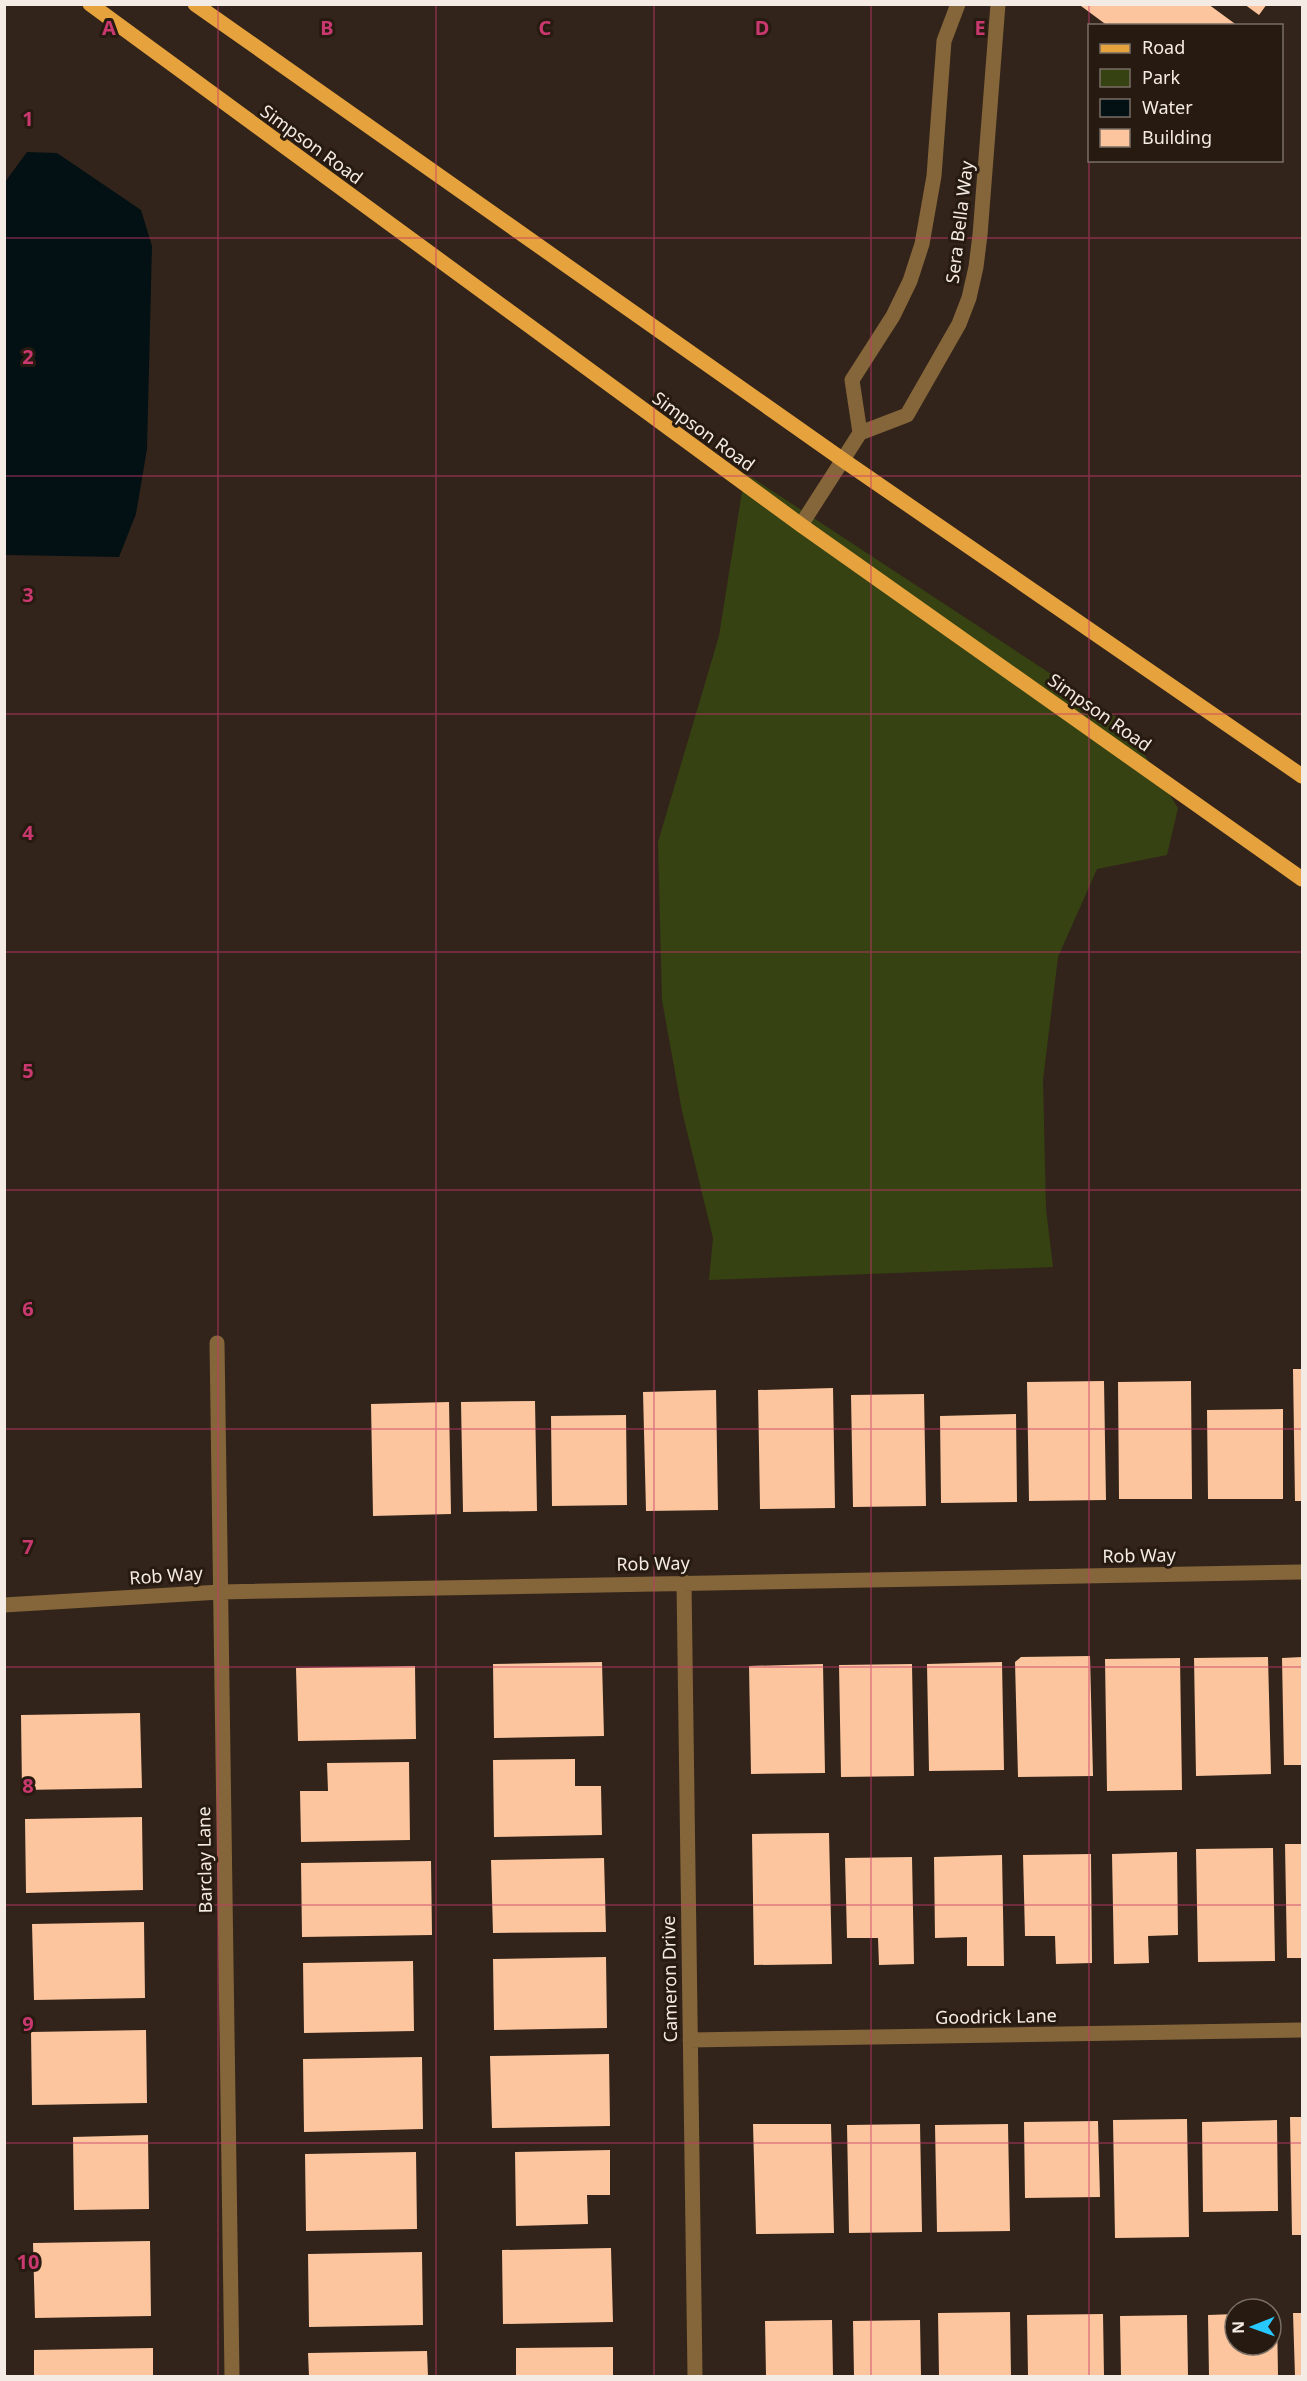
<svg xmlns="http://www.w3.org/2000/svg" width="1307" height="2381" font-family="'Noto Sans',sans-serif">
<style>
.green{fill:#364212}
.water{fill:#041114}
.building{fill:#fcc59d}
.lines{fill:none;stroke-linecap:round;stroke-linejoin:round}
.minor{stroke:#85653a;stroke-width:15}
.major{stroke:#e5a23d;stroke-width:15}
.grid{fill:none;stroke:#ca3870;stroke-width:1.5;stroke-opacity:0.55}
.labels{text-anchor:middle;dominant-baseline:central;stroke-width:6;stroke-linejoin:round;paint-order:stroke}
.street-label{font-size:18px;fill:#f4ebe4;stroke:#271a10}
.grid-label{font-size:20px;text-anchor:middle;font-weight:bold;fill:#ca3870;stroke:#271a10;stroke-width:6;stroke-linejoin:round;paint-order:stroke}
</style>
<rect width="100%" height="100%" fill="#32241a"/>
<!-- green -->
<path class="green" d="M745 473 1124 722 1178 808 1167 855 1097 869 1058 957 1043 1080 1046 1209 1053 1267 709 1280 713 1238 682 1111 662 1000 658 842 719 636Z"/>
<!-- water -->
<path class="water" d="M27 152 57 153 141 210 152 246 147 449 136 514 119 557 6 555 5 553V182Z"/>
<!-- building -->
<path class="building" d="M1082 4H1208L1238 26H1108L1081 6Z
M1244 4H1267L1259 15Z
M1293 1369H1302V1501H1295Z
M1104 1381 1106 1500 1029 1501 1027 1382Z
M1191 1381 1192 1499H1119L1118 1382Z
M833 1388 835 1508 760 1509 758 1390Z
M716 1390 718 1510 646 1511 643 1392Z
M924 1394 926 1506 853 1507 851 1395Z
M535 1401 537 1511 463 1512 461 1402Z
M449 1402 451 1514 373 1516 371 1404Z
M1283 1409V1499H1208L1207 1410Z
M1016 1414 1017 1502 941 1503 940 1416Z
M626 1415 627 1505 552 1506 551 1416Z
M1090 1656 1093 1776 1018 1777 1015 1662 1021 1657Z
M1268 1657 1271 1774 1196 1776 1194 1658Z
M1302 1657V1765H1284L1282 1658Z
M1180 1658 1182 1790 1107 1791 1105 1659Z
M602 1662 604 1736 494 1738 493 1664Z
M1002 1662 1004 1770 929 1771 927 1664Z
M823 1664 825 1773 751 1774 749 1666Z
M912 1664 914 1776 841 1777 839 1665Z
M415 1666 416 1739 298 1741 296 1668Z
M140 1713 142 1788 22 1790 21 1715Z
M575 1759V1786H601L602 1835 494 1837 493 1760Z
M409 1762 410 1840 301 1842 300 1791H328L327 1763Z
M142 1817 143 1890 26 1893 25 1819Z
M829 1833 832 1964 754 1965 752 1834Z
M1285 1844H1302V1958H1287Z
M1273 1848 1275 1961 1198 1962 1196 1849Z
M1177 1852 1178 1935 1148 1936 1149 1963 1114 1964 1112 1854Z
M1091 1854 1092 1963 1056 1964 1055 1936H1025L1023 1855Z
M1002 1855 1004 1966H967V1937L935 1938 934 1857Z
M912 1857 914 1964 879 1965 878 1938H847L845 1858Z
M604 1858 606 1932 493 1933 491 1860Z
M431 1861 432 1935 302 1937 301 1863Z
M144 1922 145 1998 34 2000 32 1924Z
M606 1957 607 2028 494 2030 493 1959Z
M413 1961 414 2031 304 2033 303 1963Z
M146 2030 147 2103 32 2105 31 2032Z
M609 2054 610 2126 492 2128 490 2056Z
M422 2057 423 2129 304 2132 303 2059Z
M1290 2117H1302V2235H1292Z
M1187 2119 1189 2237 1115 2238 1113 2120Z
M1277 2120 1278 2211 1203 2212 1202 2122Z
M1098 2121 1100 2197 1025 2198 1024 2122Z
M753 2124H831L834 2233 756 2234Z
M920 2124 922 2232 849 2233 847 2125Z
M1008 2124 1010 2231 937 2232 935 2125Z
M148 2135 149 2209 74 2210 73 2137Z
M610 2150V2195H587L588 2224 516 2226 515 2152Z
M416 2152 417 2229 306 2231 305 2154Z
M150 2241 151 2316 35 2318 33 2243Z
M611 2248 613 2322 503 2324 502 2250Z
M422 2252 423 2325 309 2327 308 2254Z
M1010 2312 1011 2376H939L938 2313Z
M1271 2313H1277L1278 2376H1209L1208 2315 1235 2314V2345H1271Z
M1293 2313H1302V2376H1295Z
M1103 2314 1104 2376H1028L1027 2315Z
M1187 2315 1188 2376H1121L1120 2316Z
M832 2320 833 2376H766L765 2321Z
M920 2320 921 2376H854L853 2321Z
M613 2347V2376H516V2348Z
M153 2348V2376H34V2350Z
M427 2351 428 2376H309L308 2353Z"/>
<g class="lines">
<!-- minor -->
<path class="minor" d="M860 433 852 380 893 316 910 281 922 244 934 176 944 41 958 4
M801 525 860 433 907 415 959 324 969 298 976 267 980 235 998 4
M217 1343 232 2376
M684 1582 695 2376
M4 1605 220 1592 1302 1572
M690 2040 1302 2030"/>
<!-- major -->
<path class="major" d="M90 4 801 525 1302 879
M195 4 843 460 1302 776"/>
</g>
<!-- grid -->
<path class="grid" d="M218 4V2376M436 4V2376M654 4V2376M871 4V2376M1089 4V2376M4 238H1302M4 476H1302M4 714H1302M4 952H1302M4 1190H1302M4 1429H1302M4 1667H1302M4 1905H1302M4 2143H1302"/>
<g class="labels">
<!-- street labels -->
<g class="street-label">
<text transform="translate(312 144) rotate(36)">Simpson Road</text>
<text transform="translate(959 222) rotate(-83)">Sera Bella Way</text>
<text transform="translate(704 431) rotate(36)">Simpson Road</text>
<text transform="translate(1100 712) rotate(35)">Simpson Road</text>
<text transform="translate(1139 1555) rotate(-1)">Rob Way</text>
<text transform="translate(653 1563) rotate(-1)">Rob Way</text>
<text transform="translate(166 1575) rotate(-4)">Rob Way</text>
<text transform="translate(204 1860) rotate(-91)">Barclay Lane</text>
<text transform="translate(669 1979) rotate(-91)">Cameron Drive</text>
<text transform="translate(996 2016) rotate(-1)">Goodrick Lane</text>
</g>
</g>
<g class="grid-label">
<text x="109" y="35">A</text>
<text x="327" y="35">B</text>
<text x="545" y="35">C</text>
<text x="762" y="35">D</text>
<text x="980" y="35">E</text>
<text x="28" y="126">1</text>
<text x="28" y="364">2</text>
<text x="28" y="602">3</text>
<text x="28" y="840">4</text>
<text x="28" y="1078">5</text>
<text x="28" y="1316">6</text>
<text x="28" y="1554">7</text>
<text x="28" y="1793">8</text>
<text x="28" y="2031">9</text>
<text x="28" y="2269">10</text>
</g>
<!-- border -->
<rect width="1307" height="2381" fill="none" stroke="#f4ebe4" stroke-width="12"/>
<!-- legend -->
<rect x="1088" y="24" width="195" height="138" fill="#271a10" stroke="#796e65" stroke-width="1.5"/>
<rect x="1100" y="44" width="30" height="9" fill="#e5a23d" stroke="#796e65" stroke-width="1.5"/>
<text x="1142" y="54" font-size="18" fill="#f4ebe4">Road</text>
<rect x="1100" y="69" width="30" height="18" fill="#364212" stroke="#796e65" stroke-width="1.5"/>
<text x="1142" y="84" font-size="18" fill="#f4ebe4">Park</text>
<rect x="1100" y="99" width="30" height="18" fill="#041114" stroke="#796e65" stroke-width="1.5"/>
<text x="1142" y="114" font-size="18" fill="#f4ebe4">Water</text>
<rect x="1100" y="129" width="30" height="18" fill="#fcc59d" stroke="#796e65" stroke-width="1.5"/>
<text x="1142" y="144" font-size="18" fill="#f4ebe4">Building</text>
<!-- north arrow -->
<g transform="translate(1253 2327) rotate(269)"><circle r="28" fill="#271a10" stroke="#796e65" stroke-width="1.5"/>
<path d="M0-4.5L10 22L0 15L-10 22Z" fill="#27c8ff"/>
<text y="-9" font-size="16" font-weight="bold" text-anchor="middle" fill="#f4ebe4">N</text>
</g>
</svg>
